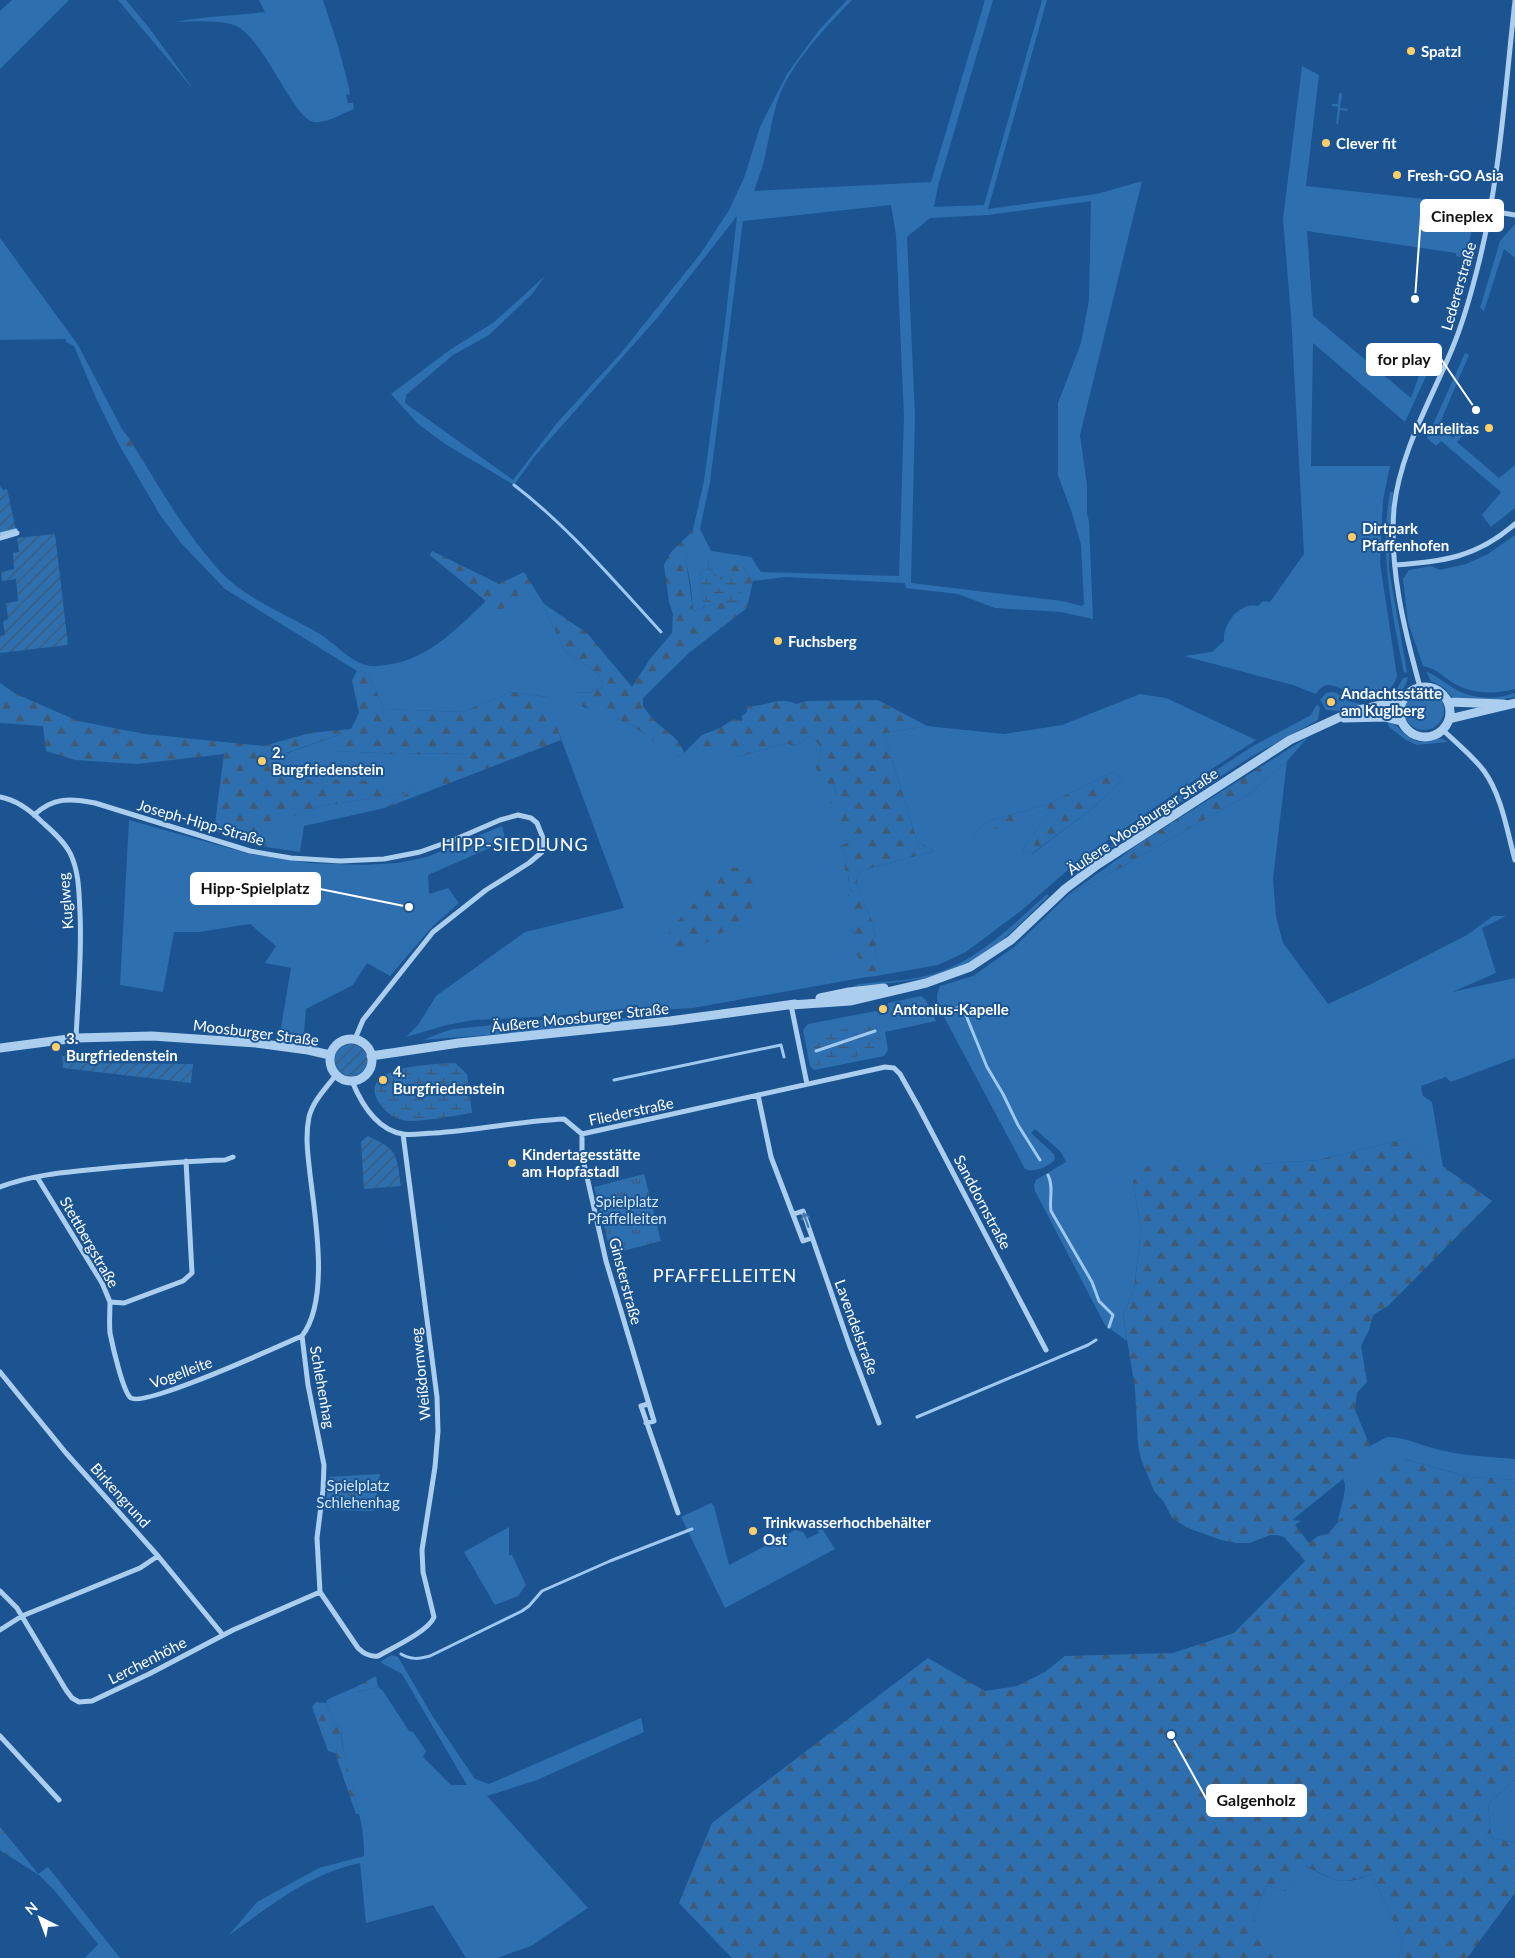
<svg xmlns="http://www.w3.org/2000/svg" width="1515" height="1958" font-family="Lato,sans-serif">
<style>
.grass{fill:#2e6faf;fill-rule:evenodd}
.forest{fill:url(#forest-firs)}
.wetland{fill:url(#wetland-marsh)}
.park{fill:url(#park-tufts)}
.garden{fill:url(#garden-furrows)}
.lines{fill:none;stroke-linecap:round;stroke-linejoin:round}
.stream{stroke:#9ec8f0;stroke-width:3}
.minor{stroke:#abcdee;stroke-width:5}
.tertiary{stroke:#abcdee;stroke-width:9}
.oneway{stroke:#4678ad}
.poi-dot{fill:#ffcd69;stroke:#1b5491;stroke-width:2}
.labels{text-anchor:middle;dominant-baseline:central;stroke-width:4;stroke-linejoin:round;paint-order:stroke}
.poi-label{font-size:15px;font-weight:bold;fill:#fff;stroke:#1b5491;text-anchor:start}
.street-label{font-size:15px;fill:#fff;stroke:#1b5491}
.park-label{font-size:15px;fill:#d1e6fa;stroke:#1b5491}
.quarter-label{font-size:18px;letter-spacing:1px;fill:#fff;stroke:#1b5491}
.leader{fill:none;stroke:#fff;stroke-width:2}
.callout-dot{fill:#fff;stroke:#1b5491;stroke-width:2}
.callout{fill:#fff;stroke:#fff;stroke-width:2}
.callout-label{font-size:16px;text-anchor:middle;font-weight:bold;fill:#111}
</style>
<defs>
<pattern id="forest-firs" width="22" height="20" patternUnits="userSpaceOnUse" patternTransform="scale(1.25)"><rect width="22" height="20" fill="#2e6faf"/><path d="M5 1l3.5 6h-7zM16 11l3.5 6h-7z" fill="#405a74"/></pattern>
<pattern id="wetland-marsh" width="20" height="14" patternUnits="userSpaceOnUse" patternTransform="scale(1.25)"><rect width="20" height="14" fill="#2e6faf"/><path d="M1 5h8M5 5V1M11 12h8M15 12V8" fill="none" stroke="#405a74"/></pattern>
<pattern id="park-tufts" width="24" height="20" patternUnits="userSpaceOnUse" patternTransform="scale(1.25)"><rect width="24" height="20" fill="#2e6faf"/><path d="M3 7l-1-3M5 7V3M7 7l1-3M15 17l-1-3M17 17v-4M19 17l1-3" fill="none" stroke="#405a74"/></pattern>
<pattern id="garden-furrows" width="10" height="10" patternUnits="userSpaceOnUse" patternTransform="scale(1.25)"><rect width="10" height="10" fill="#2e6faf"/><path d="M-1 1l2-2M0 10L10 0M9 11l2-2" fill="none" stroke="#405a74"/></pattern>
</defs>
<rect width="100%" height="100%" fill="#1b5491"/>
<!-- grass -->
<path class="grass" d="M12 0H69L0 69V11Z
M118 0H126L150 29 194 90Z
M259 0H323L339 49 349 88 350 94 346 95 348 103H353L354 109C343 113 326 124 314 122 293 119 263 35 234 25 220 20 192 21 176 22 205 16 235 16 265 12Z
M847 0H852C827 26 794 60 780 94 771 117 769 142 763 165 760 174 757 182 754 191L931 182 985 0H993L938 186 934 207 984 205 1042 0H1047L988 209 1097 194 1142 181 1080 435 1087 485V513L1089 522 1093 619 1061 612 995 608 958 594 906 588 905 583 786 577 753 581 743 567 708 557 709 569 701 571 699 582 705 607 693 611 691 588 686 560 704 481 724 332 737 216 658 317 535 456 514 485 445 444 417 423 391 394 451 349 493 323 545 276 532 294 489 335 453 355 406 395 405 403 513 480 557 423 621 353 701 253 729 210 744 178 760 127 787 74 819 30ZM1091 201 1089 300 1081 343 1058 403V475L1072 513 1081 545 1084 604 1082 606 1062 601 911 583 915 416 907 237 930 218 988 215ZM891 205 896 235 904 416 899 576 761 572 751 557 711 551 700 529 710 482 743 221Z
M1302 66 1319 75 1306 186 1477 205 1466 258 1456 256V253L1307 231 1313 316 1411 398 1428 350H1438L1405 422 1313 343 1311 466H1390L1383 500 1380 563 1397 676C1392 694 1374 701 1357 696 1343 693 1328 674 1316 694L1293 685 1184 656 1212 652 1224 641C1222 625 1240 601 1258 606L1263 601 1270 602 1304 554 1291 315 1283 219Z
M1339 93 1342 94 1340 108 1348 109 1347 111 1340 110 1338 124H1336L1338 107 1332 106V104H1338Z
M1515 224V258L1504 249 1484 311 1480 308 1500 241Z
M0 238 78 345 122 429 128 437C153 476 174 515 203 551 211 561 219 571 229 580 254 602 291 617 320 634 339 646 354 668 378 666 425 663 454 631 486 601L430 555 432 551 495 588 525 590 546 612 565 651 599 674 603 686 592 692 576 693 583 707 600 711 632 725 677 757 684 753 692 745 697 748 724 747 737 757 785 743 797 746 807 737 813 738 821 747 819 758 828 783 834 785 837 795 839 820 848 843 840 846 848 860 849 887 852 892V929L856 938 857 955 861 961V978L693 1008 660 1010 633 1008 554 1016 474 1020 447 1025 406 1037 418 1025 436 996 525 932 624 908 553 717 548 697 511 692 463 712 384 709 368 673 357 671 225 589 181 543 160 515 118 443 96 398 74 346 66 342V339L0 340Z
M1411 343 1419 344 1415 354 1410 355 1404 348Z
M1465 353 1469 355 1439 425 1453 438 1467 422 1471 426 1457 442 1499 478 1515 465V508L1491 527 1482 515 1501 492 1441 441 1436 446 1427 438Z
M1390 492H1393L1389 541V569L1407 672 1404 673C1392 612 1379 554 1390 492Z
M1515 535V689C1492 695 1470 694 1450 681 1440 674 1437 669 1423 666L1408 622 1403 579 1409 570 1431 566 1440 570 1466 564 1488 554Z
M1426 672C1435 674 1442 681 1450 686 1469 699 1493 701 1515 693V697L1487 702 1456 701 1444 688 1431 681Z
M1408 677C1406 687 1400 697 1388 698L1397 689 1403 678Z
M1404 710a20 20 0 1 1 40 0a20 20 0 1 1-40 0Z
M1331 692H1335L1348 701 1365 705 1340 711 1326 710 1320 700 1326 693Z
M1140 694 1166 698 1256 740 1174 794 1077 862 1022 910 966 952 938 965 876 976C876 954 877 931 868 911 862 898 853 885 859 871L934 851 917 841 884 733 927 726 1004 734 1062 725ZM1113 772 1123 779 1094 807 1032 854 1022 851 1053 807 972 837 988 821 1045 805Z
M1317 704 1320 708 1318 720 1249 758 1121 841 1062 886 1130 830 1204 778 1253 746 1311 715Z
M1387 720C1399 724 1404 738 1417 741 1427 744 1440 734 1448 742L1417 745 1406 740 1389 727Z
M342 734 345 739 337 751 397 754 470 753 385 808 304 826 300 852 266 847V825L326 805 405 793 334 780 316 784 267 760Z
M1287 761 1273 879 1276 916 1283 943 1328 1004 1369 985 1467 935 1493 916H1506L1482 928 1496 973 1452 992 1515 978V1058L1451 1082 1446 1077 1421 1086 1423 1096 1432 1102 1443 1167 1404 1139 1319 1160 1259 1164 1133 1181 1141 1230 1134 1290 1123 1315 1127 1341 1105 1325 1035 1191 1034 1185 1036 1180 1066 1162 1061 1152 1035 1129 1031 1133 1054 1154 1055 1159C1049 1167 1034 1173 1025 1169L944 1017C938 1005 934 1000 940 986L973 976 1014 947 1069 894 1100 879 1249 794Z
M129 820 250 854 309 863 364 865 397 863 427 857 502 826 506 843 499 844 428 875 429 894 448 888 459 903 432 927 390 976 367 963 353 985 306 1009 303 1043 279 1039 291 968 265 963 276 946 250 924 199 932H174L163 992 120 985Z
M1047 894 1049 896C1019 924 989 959 949 972 918 982 884 983 851 987L859 984C886 981 917 981 942 971 982 956 1015 923 1047 894Z
M921 996 926 1000 936 1021 885 1032 888 1050 884 1056 814 1070 810 1066 803 1030 808 1024 876 1011 880 1015 887 1014 888 1003Z
M559 1018H633L639 1023 423 1040 443 1032 454 1029Z
M1387 1437C1406 1437 1422 1446 1440 1450 1465 1456 1490 1457 1515 1459V1480L1469 1477 1405 1459 1338 1522C1339 1509 1349 1488 1343 1479L1345 1474 1370 1446Z
M711 1503 714 1506 729 1565 795 1530 803 1532 807 1539 819 1533 814 1524 818 1522 835 1549 725 1608 681 1517Z
M509 1527V1555H512L526 1585 518 1596 495 1605 464 1552Z
M391 1655 398 1657 433 1717 475 1779 489 1784 641 1718 644 1732 537 1780 487 1796 588 1908 531 1946 497 1958H466L433 1905 366 1923 360 1863C310 1873 269 1907 228 1936L257 1902 319 1868 364 1856C365 1812 343 1771 341 1728L333 1720 326 1703 328 1699 356 1687 358 1692 378 1687 383 1691 409 1731 413 1732 426 1751 423 1757 451 1785H467L402 1674 380 1662Z
M1515 1780V1843L1491 1838 1488 1804Z
M0 1827 38 1874 48 1867 120 1958H85L98 1944 54 1890 39 1875 0 1850Z
M1305 1866C1334 1879 1340 1888 1371 1874L1403 1940 1398 1958H1273L1271 1956 1253 1917 1267 1885 1285 1891Z"/>
<!-- forest -->
<path class="forest" d="M121 437H128L153 477 148 484Z
M694 530 686 560 693 611 714 604 741 601 709 569 708 556 743 567 753 581 747 608 690 652 643 698V706C647 711 651 718 656 722 667 732 680 739 684 753L677 757C658 750 649 734 632 725 614 715 591 713 575 700L576 693 592 692 603 686 599 674 565 651 546 612 525 590 500 611 474 619 486 601 430 555 432 551 499 584 524 572 544 604 587 633 632 687 650 659 672 633 673 614 669 602 664 565 671 552Z
M357 671 368 673 384 709 463 712 511 692 548 697 561 740 385 808 469 753 397 754 337 751 334 747 345 739 342 734 268 759 316 784 334 780 382 781 406 793 326 805 267 825 266 847 214 831 224 754 137 764 75 760 46 751 43 726 0 723V683L14 693 78 721 145 734 263 746 310 733 351 729 359 713 352 680Z
M878 700 927 726 884 733 917 841 934 851 859 871C853 885 862 898 868 911 877 931 876 954 876 976L861 978V962L853 945 856 938 848 919 851 915 849 909 852 906 848 899V895L852 892 849 887V877L846 874 844 862 848 860 840 846 848 843C835 833 839 819 837 805L828 802V794H837L834 785 821 779 814 764 819 758 821 747 813 738 807 737 797 746 785 743 737 757 729 755 724 747C714 751 701 751 692 745L702 735 720 728 734 719 742 721V716L747 712V706C765 708 778 695 796 704L807 701Z
M1308 737 1287 761 1249 794 1100 879 1069 894 1143 841Z
M1113 772 1123 779 1094 807 1031 854 1022 851 1052 808 971 838 988 821 1045 805Z
M721 865 754 871 758 899 747 917 690 953 675 954 663 943 673 926 704 893 706 880Z
M1404 1139 1492 1201 1388 1306 1373 1315 1369 1330 1361 1346 1367 1382 1357 1393 1355 1410 1370 1446 1343 1479 1292 1520 1301 1521 1295 1525 1309 1543 1318 1536 1328 1534 1384 1468 1404 1459 1469 1477 1515 1480V1780L1488 1804 1491 1838 1515 1843V1893L1467 1958H1398L1403 1940 1371 1874C1338 1887 1336 1880 1306 1866L1285 1891 1267 1885 1253 1917 1273 1958H732L679 1903 712 1823 928 1658 985 1691 1017 1686 1045 1672 1065 1656 1173 1653 1234 1633 1305 1561 1284 1537 1277 1535H1270L1250 1543H1236L1221 1540 1188 1528 1172 1518 1164 1502 1154 1491 1141 1459 1138 1445 1135 1389 1123 1315 1134 1290 1141 1230 1133 1181 1154 1159 1259 1164 1319 1160Z
M376 1676 378 1687 357 1692 356 1687Z
M316 1702 326 1703 333 1720 341 1728 342 1744 359 1814H356L335 1753 328 1751 312 1707Z
M0 1827 39 1875 0 1850Z"/>
<!-- wetland -->
<path class="wetland" d="M709 569 720 579 740 577 741 601 714 604 705 607 699 582 701 571Z
M867 1023 874 1026 880 1035 882 1048 877 1052 815 1066 810 1041 813 1037Z
M455 1063 467 1074 472 1113C455 1115 414 1125 399 1119 390 1116 381 1108 377 1099 360 1065 437 1064 455 1063Z"/>
<!-- park -->
<path class="park" d="M644 1174 661 1241 611 1254 594 1187Z
M380 1474 374 1511 325 1510 329 1477Z"/>
<!-- garden -->
<path class="garden" d="M0 485 3 490 7 489 16 530 0 534Z
M55 534 68 645 0 653V636L5 635 3 621 8 619 6 603 18 601 16 579 2 581 1 572 14 569 13 553 19 552 17 538Z
M335 1060a16 16 0 1 1 32 0a16 16 0 1 1-32 0Z
M62 1056 85 1057V1063L193 1064 191 1083 63 1068Z
M368 1136C399 1151 396 1153 401 1186L364 1189 361 1142Z"/>
<g class="lines">
<!-- stream -->
<path class="stream" d="M514 485C569 527 614 581 661 632
M0 534 16 530
M948 1012 960 1007 963 1008 987 1067 1003 1094 1018 1125 1040 1160
M816 1051 875 1031
M614 1080 781 1045 784 1057
M400 1093 458 1092
M1048 1175C1054 1187 1049 1198 1051 1211L1092 1282 1099 1301 1113 1315 1109 1327
M917 1417 1088 1345 1096 1340
M401 1654C411 1660 419 1659 430 1656L522 1611 529 1606 542 1591 610 1561 692 1529"/>
<!-- minor -->
<path class="minor" d="M1491 211 1515 215
M0 538 17 533
M1395 565C1444 561 1476 558 1515 524
M1420 687C1404 629 1389 568 1394 508 1400 452 1431 400 1452 349 1463 323 1471 294 1478 266 1500 180 1505 89 1515 1
M1442 729C1456 743 1472 755 1484 771 1502 796 1507 831 1515 860
M0 797C17 800 30 810 42 822 52 831 64 841 70 853 79 871 79 892 80 913 82 955 78 996 76 1038
M34 815C53 797 71 798 95 803L250 851 291 858 340 861 384 859 420 852 456 839 500 820 518 815 531 818 537 823 543 838 542 852 529 863 486 890 433 932 363 1020 355 1039
M791 1005 807 1084
M336 1075C326 1088 313 1101 309 1117 305 1136 308 1156 310 1174 315 1217 330 1300 302 1336L308 1385 324 1465 323 1490 317 1538 320 1592 358 1648C364 1654 370 1657 378 1656 392 1648 429 1631 434 1617L423 1572 422 1550 435 1467 438 1431 437 1397 403 1134
M352 1081C361 1103 377 1130 403 1134 413 1136 424 1133 434 1133 478 1130 521 1121 564 1119L582 1134 885 1067 894 1068 900 1074 918 1106 1046 1350
M758 1095 771 1157 803 1241 812 1238
M582 1134V1155L606 1261 654 1421 646 1423
M37 1177 102 1283 110 1302 124 1303 183 1281 192 1273 186 1161
M0 1187C31 1175 66 1172 98 1169 140 1165 182 1161 225 1160L233 1157
M794 1214 803 1211 849 1344 879 1423
M110 1302C110 1312 109 1323 110 1333 112 1343 123 1393 131 1398 146 1407 279 1346 302 1336
M0 1372 66 1453 158 1556 223 1635
M648 1404 641 1406 678 1513
M0 1591 17 1608 66 1690 72 1698 79 1702 92 1701 149 1674 233 1630 320 1592
M0 1630 22 1616 140 1568 158 1556
M0 1736 59 1800"/>
<!-- tertiary -->
<path class="tertiary" d="M1400 712a25 25 0 1 1 50 0a25 25 0 1 1-50 0Z
M1448 702 1504 704
M1344 718 1385 717 1401 721
M1449 719 1515 703
M820 998 849 992 884 988
M791 1005 850 1001 926 983 970 967 1011 940 1065 889 1097 865 1290 740 1351 712 1403 700
M330 1060a21 21 0 1 1 42 0a21 21 0 1 1-42 0Z
M0 1048 76 1038 152 1036 256 1043 308 1050 330 1055
M371 1056 459 1043 670 1021 795 1004"/>
</g>
<!-- one-way arrows -->
<defs><path id="oneway-shaft" d="M-6 0H5M1.5-3L5.5 0L1.5 3" fill="none" stroke-width="1.6" stroke-linecap="round" stroke-linejoin="round" transform="scale(1.25)"/></defs>
<use class="oneway" href="#oneway-shaft" transform="translate(806 1220) rotate(-109)"/>
<!-- markers -->
<g class="poi-dot">
<circle cx="1411" cy="51" r="5"/>
<circle cx="1326" cy="143" r="5"/>
<circle cx="1397" cy="175" r="5"/>
<circle cx="1489" cy="428" r="5"/>
<circle cx="1352" cy="537" r="5"/>
<circle cx="778" cy="641" r="5"/>
<circle cx="1331" cy="702" r="5"/>
<circle cx="262" cy="761" r="5"/>
<circle cx="883" cy="1009" r="5"/>
<circle cx="56" cy="1047" r="5"/>
<circle cx="383" cy="1080" r="5"/>
<circle cx="512" cy="1163" r="5"/>
<circle cx="753" cy="1531" r="5"/>
</g>
<g class="labels">
<!-- poi labels -->
<g class="poi-label">
<text x="1421" y="51">Spatzl</text>
<text x="1336" y="143">Clever fit</text>
<text x="1407" y="175">Fresh-GO Asia</text>
<text x="1479" y="428" text-anchor="end">Marielitas</text>
<text x="1362" y="528">Dirtpark<tspan x="1362" dy="17">Pfaffenhofen</tspan></text>
<text x="788" y="641">Fuchsberg</text>
<text x="1341" y="693">Andachtsstätte<tspan x="1341" dy="17">am Kuglberg</tspan></text>
<text x="272" y="752">2.<tspan x="272" dy="17">Burgfriedenstein</tspan></text>
<text x="893" y="1009">Antonius-Kapelle</text>
<text x="66" y="1038">3.<tspan x="66" dy="17">Burgfriedenstein</tspan></text>
<text x="393" y="1071">4.<tspan x="393" dy="17">Burgfriedenstein</tspan></text>
<text x="522" y="1154">Kindertagesstätte<tspan x="522" dy="17">am Hopfastadl</tspan></text>
<text x="763" y="1522">Trinkwasserhochbehälter<tspan x="763" dy="17">Ost</tspan></text>
</g>
<!-- street labels -->
<g class="street-label">
<text transform="translate(1458 286) rotate(-74)">Ledererstraße</text>
<text transform="translate(1142 821) rotate(-34)">Äußere Moosburger Straße</text>
<text transform="translate(201 822) rotate(16)">Joseph-Hipp-Straße</text>
<text transform="translate(65 901) rotate(-95)">Kuglweg</text>
<text transform="translate(580 1017) rotate(-6)">Äußere Moosburger Straße</text>
<text transform="translate(256 1032) rotate(7)">Moosburger Straße</text>
<text transform="translate(631 1111) rotate(-12)">Fliederstraße</text>
<text transform="translate(983 1202) rotate(62)">Sanddornstraße</text>
<text transform="translate(90 1242) rotate(60)">Stettbergstraße</text>
<text transform="translate(626 1281) rotate(75)">Ginsterstraße</text>
<text transform="translate(857 1327) rotate(70)">Lavendelstraße</text>
<text transform="translate(181 1372) rotate(-20)">Vogelleite</text>
<text transform="translate(420 1374) rotate(-96)">Weißdornweg</text>
<text transform="translate(323 1387) rotate(80)">Schlehenhag</text>
<text transform="translate(121 1495) rotate(48)">Birkengrund</text>
<text transform="translate(147 1660) rotate(-27)">Lerchenhöhe</text>
</g>
<!-- park labels -->
<g class="park-label">
<text x="627" y="1201">Spielplatz<tspan x="627" dy="17">Pfaffelleiten</tspan></text>
<text x="358" y="1485">Spielplatz<tspan x="358" dy="17">Schlehenhag</tspan></text>
</g>
<!-- quarter labels -->
<g class="quarter-label">
<text x="515" y="844">HIPP-SIEDLUNG</text>
<text x="725" y="1275">PFAFFELLEITEN</text>
</g>
</g>
<!-- callouts -->
<path class="leader" d="M1415 299L1421 216M1476 410L1441 359M409 907L320 889M1171 1735L1207 1800"/>
<g class="callout-dot">
<circle cx="1415" cy="299" r="5"/>
<circle cx="1476" cy="410" r="5"/>
<circle cx="409" cy="907" r="5"/>
<circle cx="1171" cy="1735" r="5"/>
</g>
<g class="callout">
<rect x="1421" y="200" width="82" height="31" rx="5"/>
<rect x="1367" y="344" width="74" height="31" rx="5"/>
<rect x="191" y="873" width="129" height="31" rx="5"/>
<rect x="1207" y="1785" width="99" height="31" rx="5"/>
</g>
<g class="callout-label">
<text x="1462" y="222">Cineplex</text>
<text x="1404" y="365">for play</text>
<text x="255" y="894">Hipp-Spielplatz</text>
<text x="1256" y="1806">Galgenholz</text>
</g>
<!-- north arrow -->
<g transform="translate(40 1918) rotate(318)" stroke="#1b5491" stroke-width="4" paint-order="stroke">
<path d="M0-4L9 19L0 12L-9 19Z" fill="#ffffff"/>
<text y="-8" font-size="14" font-weight="bold" text-anchor="middle" fill="#ffffff">N</text>
</g>
</svg>
